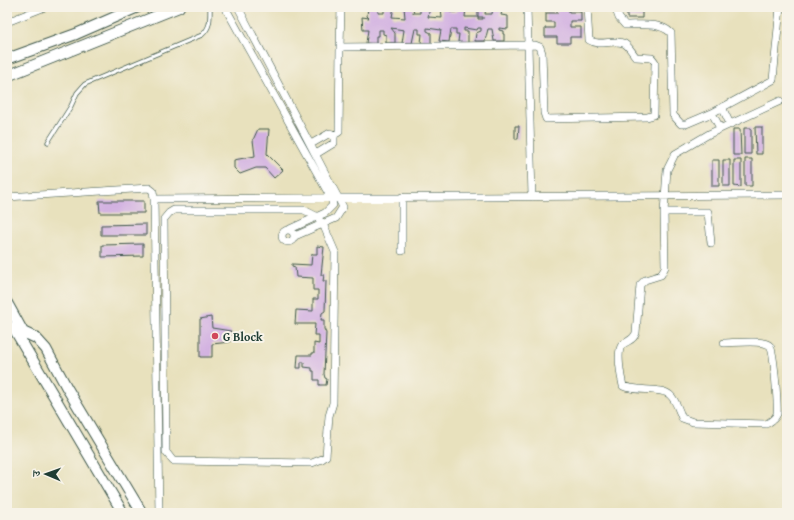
<svg xmlns="http://www.w3.org/2000/svg" width="794" height="520" font-family="'Gentium Book Plus','Noto Serif Devanagari',serif">
<style>
.building{fill:#d2b0e1}
.lines{fill:none;stroke-linecap:round;stroke-linejoin:round}
.lane-casing{stroke:#3d5649;stroke-width:5}
.street-casing{stroke:#3d5649;stroke-width:8}
.secondary-casing{stroke:#3d5649;stroke-width:12}
.lane{stroke:#fff;stroke-width:3.5}
.street{stroke:#fff;stroke-width:7}
.secondary{stroke:#fff;stroke-width:10}
.poi-dot{fill:#d1495b;stroke:#f7f3e8;stroke-width:1.5}
.labels{text-anchor:middle;dominant-baseline:central;stroke-width:4;stroke-linejoin:round;paint-order:stroke}
.poi-label{font-size:12px;font-weight:bold;fill:#1f3d34;stroke:#f7f3e8;text-anchor:start}
</style>
<rect width="100%" height="100%" fill="#f7f3e8"/>
<filter id="ink" filterUnits="userSpaceOnUse"><feTurbulence type="fractalNoise" baseFrequency=".025" numOctaves="2"/><feDisplacementMap in="SourceGraphic" scale="8" xChannelSelector="R" yChannelSelector="G"/><feConvolveMatrix kernelMatrix="1 2 1 2 8 2 1 2 1" color-interpolation-filters="sRGB"/></filter>
<filter id="wash" filterUnits="userSpaceOnUse"><feTurbulence type="fractalNoise" baseFrequency=".012" numOctaves="4" result="noise"/><feDisplacementMap in="SourceGraphic" scale="16" xChannelSelector="R" yChannelSelector="G"/><feGaussianBlur stdDeviation="0.9" result="paint"/><feColorMatrix in="noise" values="0 0 0 0 0 0 0 0 0 0 0 0 0 0 0 0 0 1.4 0 .05"/><feComposite in="paint" operator="in"/></filter>
<g filter="url(#wash)">
<rect width="100%" height="100%" fill="#e8e1bd"/>
<g id="blocks">
<!-- building -->
<path class="building" d="M368 7H378V13H384V7H394L392 17 405 18 404 7H414L413 13H420V7H430L428 17 442 18 441 7H450V12H457L458 7H466L465 17H478V19H483V17H478V7H486L485 14H492L493 7H503L501 15 508 16V29L499 28V30L503 31V34H504V41H494L492 29H488L485 41H475L476 33 481 31V28H478L477 30 464 28V31H468V43L458 42 459 34H456V29H451L449 42 439 41 441 30 427 28V31L431 33V43H421L422 34H419V29H415L412 43H402L404 30 391 28 395 33V43H386V35L383 34V30H379V36H376V44L366 43 368 30H363L362 17 369 18 367 16Z
M557 7H569V12H581V21H570V27H581V37H570V43H557V37H545V28H554V22H546V13H557Z
M627 7H642V18H627Z
M515 126H519L518 139H515Z
M755 127H762V154H756Z
M744 128H751V154H744Z
M258 129H269L267 154 283 170 274 178 265 168H256L240 174 234 168V160L255 156 253 140Z
M733 129H740L741 155H733Z
M745 159H752V186H745Z
M712 160H719V186H712Z
M723 160H730V186H723Z
M734 160H741V187L734 186Z
M99 201H144V213H100Z
M146 224V235H101V225Z
M143 244V256L102 257V245Z
M317 246 324 247 321 275H324L323 281H326L325 311 322 313 321 320H324V329L326 333 324 374 325 378 327 379 326 385H319V380H314V371H312V368L304 367V362H301V368H297L298 355H312V353H314V343L319 344V335H314L315 324H295L296 310 313 311V299H318V290H313V278L296 277 295 267 292 266V264L311 265 312 254H317Z
M211 317 212 328 231 331 230 342 212 344V357H200V319Z"/>
</g>
</g>
<g filter="url(#ink)">
<use href="#blocks" fill-opacity="0" stroke="#3d5649" stroke-width="1"/>
<g class="lines">
<!-- lane casing -->
<g class="lane-casing">
<path id="lane" d="M48 142 71 106 77 93 85 84 202 35C211 27 210 19 210 7"/>
</g>
<!-- street casing -->
<g class="street-casing">
<path id="street" d="M225 7 331 198 333 205 325 213 290 229
M238 7 343 207 336 218 295 236
M527 7 532 197
M615 7 619 18 625 25C640 25 660 22 671 33L673 115 681 124H686L712 113 773 80 780 7
M7 22 45 7
M340 47 341 7
M722 107 730 124
M712 113 720 128
M311 144 330 133 334 135 339 132 340 47 535 45 540 47 542 53 544 113 546 119 647 117 654 115 655 62 652 58 636 57C632 53 629 45 623 43 612 39 600 47 589 40L587 7
M316 154 334 143V135
M7 197 149 188 153 191 154 199
M402 197V251
M174 210H304L316 216 323 224 335 252 333 403 329 416 326 456 322 459 312 463 173 461 166 452 164 219 169 213Z
M664 212H708L711 243
M282 236a6 6 0 1 1 12 0a6 6 0 1 1-12 0Z
M724 343C733 343 764 339 770 346 774 350 778 406 777 414 775 419 770 422 766 424L693 422 682 418C679 411 676 400 670 395 662 387 636 392 623 386 621 378 616 351 622 345 628 340 633 341 636 333L640 285 645 280 661 275 665 267 664 212 667 170 675 154 709 134 780 101
M159 513 154 199 787 195"/>
</g>
<!-- secondary casing -->
<g class="secondary-casing">
<path id="secondary" d="M7 59 76 34 138 7
M7 76 179 7
M7 303 23 332 36 338 46 349 67 388 142 513
M13 327 123 513"/>
</g>
<!-- lane -->
<use href="#lane" class="lane"/>
<!-- street -->
<use href="#street" class="street"/>
<!-- secondary -->
<use href="#secondary" class="secondary"/>
</g>
</g>
<!-- markers -->
<circle class="poi-dot" cx="215" cy="336" r="4"/>
<g class="labels">
<!-- poi labels -->
<g class="poi-label">
<text x="223" y="336">G Block</text>
</g>
</g>
<!-- margin -->
<rect width="794" height="520" fill="none" stroke="#f7f3e8" stroke-width="24"/>
<!-- north arrow -->
<g transform="translate(46 474) rotate(272)" stroke="#f7f3e8" stroke-width="3" paint-order="stroke">
<path d="M0-3L7 15L0 10L-7 15Z" fill="#1f3d34"/>
<text y="-6" font-size="11" font-weight="bold" text-anchor="middle" fill="#1f3d34">उ</text>
</g>
</svg>
